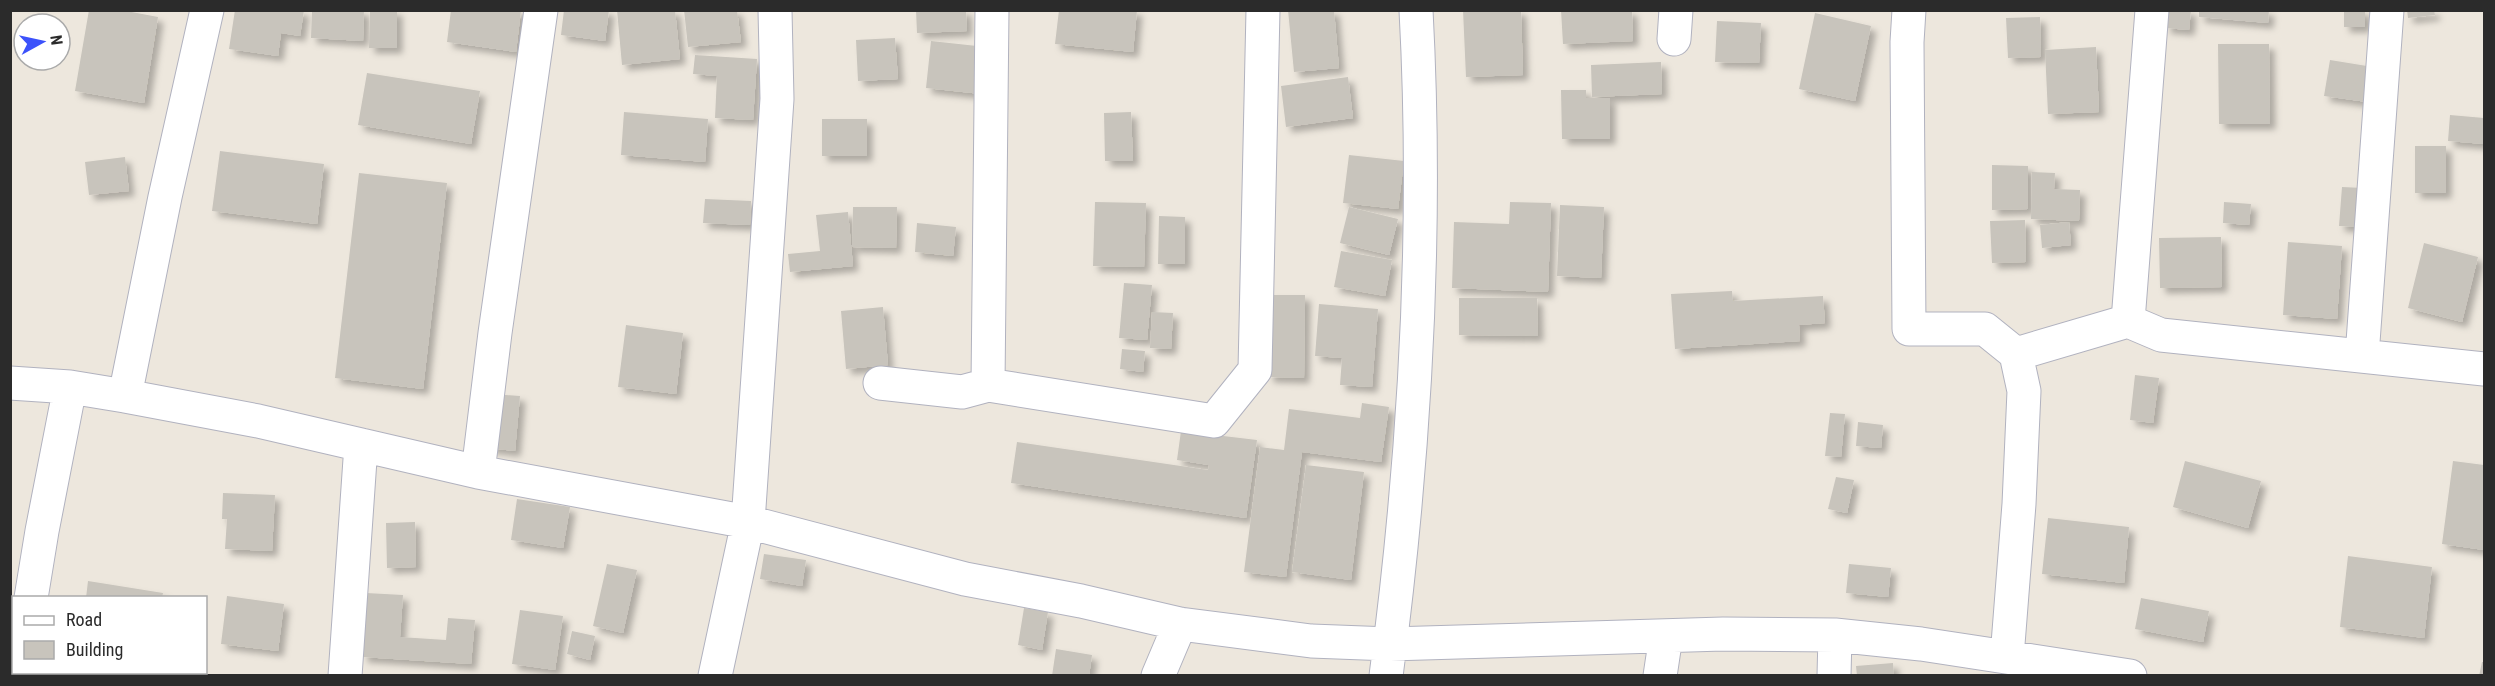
<svg xmlns="http://www.w3.org/2000/svg" width="2495" height="686" font-family="'Roboto Condensed',sans-serif">
<style>
.building{fill:#c8c4bc;filter:url(#shadow)}
.lines{fill:none;stroke-linecap:round;stroke-linejoin:round}
.minor-casing{stroke:#b1b2bf;stroke-width:35}
.minor{stroke:#fff;stroke-width:33}
</style>
<defs>
<filter id="shadow"><feDropShadow dx="5.5" dy="5.5" stdDeviation="3" flood-color="#0004"/></filter>
</defs>
<rect width="100%" height="100%" fill="#ede7dd"/>
<!-- building -->
<path class="building" d="M89 10H121L158 17 144 103 75 91Z
M235 10H304L300 36 281 33 278 56 229 49Z
M312 10H364L363 41 311 38Z
M370 10H397V48H369Z
M451 10H521L516 52 447 42Z
M564 10H609L605 41 561 35Z
M617 10H675L680 59 622 65Z
M684 10H737L741 42 688 47Z
M916 10H966L967 31 917 33Z
M1059 10H1137L1133 52 1055 44Z
M1288 10H1334L1339 68 1294 72Z
M1463 10H1521L1523 75 1466 77Z
M1561 10H1632L1633 41 1563 44Z
M2167 10H2191L2189 30 2165 28Z
M2199 10H2269L2268 23 2199 17Z
M2344 10H2365V27H2344Z
M2407 10H2434L2435 15 2408 18Z
M1815 13 1871 26 1855 101 1799 89Z
M2040 17 2041 57 2008 58 2006 18Z
M1717 21 1761 23 1759 63 1715 62Z
M895 38 898 79 858 81 856 40Z
M931 41 986 47 981 94 926 88Z
M2218 44H2269L2270 124H2219Z
M2096 47 2099 112 2048 114 2045 50Z
M695 55 757 59 753 120 715 118 717 76 693 74Z
M2330 60 2373 67 2367 102 2324 96Z
M1661 62 1662 94 1592 97 1591 65Z
M367 73 480 91 471 144 358 125Z
M1348 77 1353 118 1286 127 1281 86Z
M1561 90H1586V98H1610V139H1562Z
M624 112 708 119 705 162 621 155Z
M1131 112 1133 161H1105L1104 113Z
M2450 115 2484 118V144L2448 141Z
M822 119H867V156H822Z
M2415 146H2446V193H2415Z
M220 151 324 164 317 224 212 211Z
M1349 155 1404 161 1398 209 1343 203Z
M125 157 129 191 89 195 85 162Z
M1992 165 2028 166V209L1992 210Z
M2032 172 2055 173 2054 189 2080 190 2079 221 2031 219Z
M359 173 447 183 423 389 335 378Z
M2342 187 2363 188 2360 227 2339 226Z
M705 199 751 201 750 225 703 223Z
M1095 202 1146 203 1144 267 1093 266Z
M1510 202 1551 203 1548 292 1452 288 1454 222 1509 224Z
M2224 202 2251 204 2249 225 2223 223Z
M1560 205 1604 207 1601 278 1557 276Z
M853 207H897L896 248 852 247Z
M1349 207 1398 219 1389 255 1340 243Z
M848 212 853 266 790 272 788 254 820 251 816 215Z
M1159 216 1185 217V264H1158Z
M2025 220 2026 262 1992 263 1990 221Z
M2069 222 2071 245 2042 248 2040 225Z
M917 223 956 227 953 256 915 252Z
M2221 237 2222 287 2160 288 2159 238Z
M2288 242 2342 246 2337 319 2283 315Z
M2424 243 2478 257 2462 322 2408 308Z
M1341 251 1392 260 1385 296 1334 287Z
M1124 283 1152 285 1147 340 1119 338Z
M1732 291 1733 301 1823 296 1825 323 1799 325 1800 341 1675 349 1671 294Z
M1269 295H1305L1304 378 1268 377Z
M1459 298H1537L1538 336 1459 335Z
M1319 304 1378 309 1372 387 1340 385 1342 358 1315 356Z
M883 307 888 365 846 369 841 311Z
M1152 312 1173 313 1171 349 1150 348Z
M626 325 683 333 676 394 618 387Z
M1122 349 1145 351 1143 372 1120 369Z
M2135 375 2159 378 2153 423 2130 420Z
M493 394 520 396 515 451 488 448Z
M1362 403 1389 407 1381 462 1302 452 1286 577 1244 572 1260 447 1284 450 1289 409 1360 418Z
M1830 413 1845 414 1841 457 1825 456Z
M1858 422 1883 425 1881 448 1856 446Z
M1181 431 1257 440 1246 518 1011 483 1017 442 1208 470 1209 465 1177 460Z
M2185 461 2261 481 2248 528 2173 507Z
M2453 461 2484 465V550L2442 544Z
M1306 465 1364 472 1351 580 1292 572Z
M1836 477 1854 480 1847 513 1828 509Z
M223 493 275 495 272 551 225 549 227 519H222Z
M517 499 570 507 563 548 511 540Z
M2048 518 2129 527 2124 583 2042 574Z
M415 522 416 567 387 568 386 523Z
M764 554 806 560 802 586 760 579Z
M2348 556 2432 567 2424 638 2340 627Z
M607 564 637 570 623 633 593 626Z
M1849 564 1891 568 1888 597 1846 593Z
M88 581 163 593 162 598H86Z
M366 593 403 595 400 637 446 640 448 618 475 620 471 664 362 657Z
M227 596 284 604 278 651 221 644Z
M2141 598 2209 611 2203 642 2135 629Z
M1024 608 1048 612 1042 650 1018 645Z
M520 610 563 616 555 670 512 664Z
M572 631 595 636 590 660 567 654Z
M1056 649 1092 655 1089 676H1052Z
M2482 662H2484V676H2479Z
M1893 663 1894 676H1857L1856 666Z"/>
<g class="lines">
<!-- minor casing -->
<g class="minor-casing">
<path id="minor" d="M1909 10 1907 42 1909 329H1985L2016 354 2024 391 2019 504 2007 657
M1674 39 1676 10
M2128 321 2152 10
M2016 354 2128 321 2161 335 2484 369
M2362 356 2387 10
M10 383 70 387 125 396 258 421 478 472 748 522 965 579 1081 601 1180 624 1311 641 1390 644 1723 634 1835 635 1921 644 2130 676
M880 383 962 392 988 385 1214 421 1255 370 1263 10
M988 385 992 10
M125 396 165 197 207 10
M478 472 495 333 541 10
M31 598 42 531 70 387
M29 672V676
M345 676 361 445
M715 676 748 522 777 99 775 10
M1158 676 1180 624
M1386 676C1415 456 1428 232 1416 10
M1660 676 1666 636
M1834 676 1835 635"/>
</g>
<!-- minor -->
<use href="#minor" class="minor"/>
</g>
<!-- border -->
<rect width="2495" height="686" fill="none" stroke="#2b2b2b" stroke-width="24"/>
<!-- legend -->
<rect x="12" y="596" width="195" height="78" fill="#ffffff" stroke="#aaaaaa" stroke-width="1.5"/>
<rect x="24" y="616" width="30" height="9" fill="#ffffff" stroke="#aaaaaa" stroke-width="1.5"/>
<text x="66" y="626" font-size="18" fill="#2b2b2b">Road</text>
<rect x="24" y="641" width="30" height="18" fill="#c8c4bc" stroke="#aaaaaa" stroke-width="1.5"/>
<text x="66" y="656" font-size="18" fill="#2b2b2b">Building</text>
<!-- north arrow -->
<g transform="translate(42 42) rotate(82)"><circle r="28" fill="#ffffff" stroke="#aaaaaa" stroke-width="1.5"/>
<path d="M0-4.5L10 22L0 15L-10 22Z" fill="#3c52fb"/>
<text y="-9" font-size="16" font-weight="bold" text-anchor="middle" fill="#2b2b2b">N</text>
</g>
</svg>
